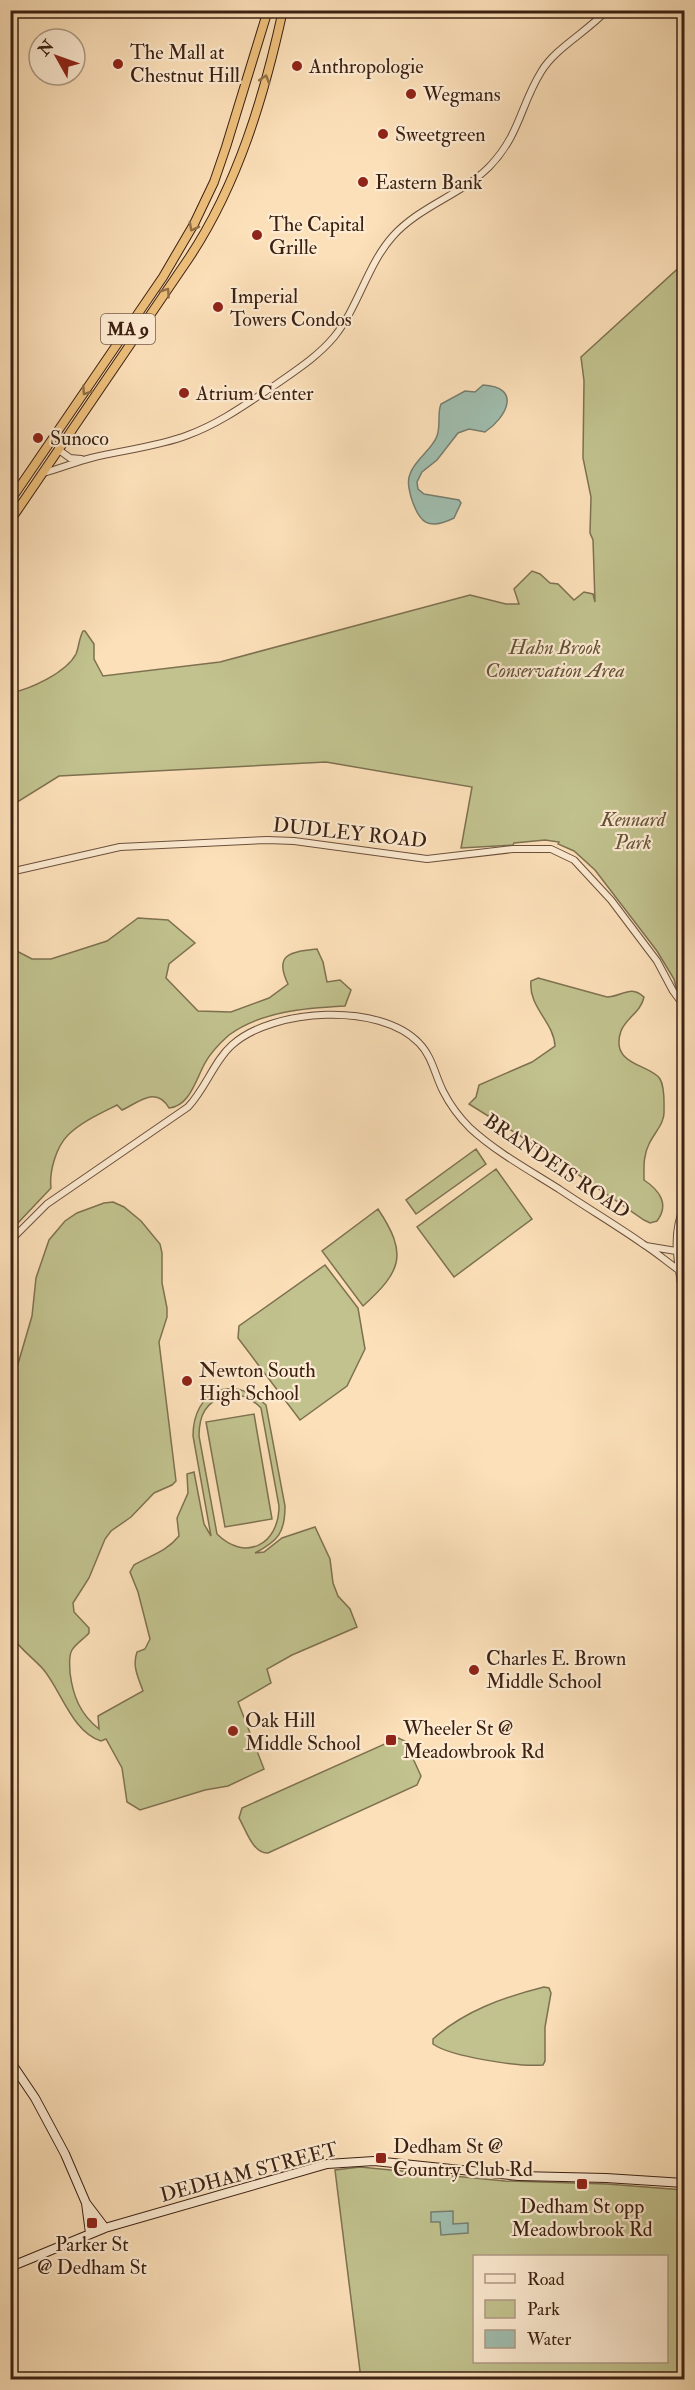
<svg xmlns="http://www.w3.org/2000/svg" width="695" height="2390" font-family="'IM FELL Double Pica',serif">
<style>
.green{fill:#c1c28e;stroke:#7e7150;stroke-width:1.5;fill-rule:evenodd}
.water{fill:#9fbdae;stroke:#777e70;stroke-width:1.5}
.lines{fill:none;stroke-linecap:round;stroke-linejoin:round}
.tertiary-casing{stroke:#6b503c;stroke-width:8}
.secondary-casing{stroke:#3b2012;stroke-width:10}
.trunk-casing{stroke:#3b2012;stroke-width:10}
.tertiary{stroke:#fdebd2;stroke-width:6}
.secondary{stroke:#fdebd2;stroke-width:8}
.trunk{stroke:#eec07c;stroke-width:8}
.oneway{stroke:#947047}
.poi-dot{fill:#8f2418;stroke:#fdebd2;stroke-width:2}
.labels{text-anchor:middle;dominant-baseline:central;stroke-width:4.5;stroke-linejoin:round;paint-order:stroke}
.shield{fill:#fdebd2;stroke:#755d4c;stroke-width:1.5}
.shield-label{font-size:18px;font-weight:bold;fill:#3b2012}
.poi-label{font-size:20px;fill:#3b2012;stroke:#fdebd2;text-anchor:start}
.park-label{font-size:20px;font-style:italic;fill:#635137;stroke:#fdebd2}
.street-label{font-size:20px;fill:#3b2012;stroke:#fdebd2}
</style>
<rect width="100%" height="100%" fill="#fce0b9"/>
<filter id="stains"><feTurbulence type="fractalNoise" baseFrequency=".00333" numOctaves="4"/><feColorMatrix values="0 0 0 0 .2 0 0 0 0 .09 0 0 0 0 .02 0 0 0 .5 -.17"/></filter>
<radialGradient id="worn" r=".72"><stop offset=".6" stop-color="#630" stop-opacity="0"/><stop offset="1" stop-color="#630" stop-opacity=".3"/></radialGradient>
<!-- green -->
<path class="green" d="M684 263V995L676 987 674 979 657 951 595 870 574 851 558 844 559 842 545 840 514 843 513 845 461 848 472 787 326 762 59 776 11 806V693C30 689 66 673 76 654 79 647 79 638 83 631H85L94 644V659L103 676 220 662 470 595 506 604H519L514 589 532 571 540 574 550 583 558 584 574 600 584 592 593 594 595 602 593 540 590 533 591 497 583 458 584 381 581 357Z
M138 918 168 920 195 943 169 964 166 978 198 1011 231 1012 269 998 288 984C273 953 292 952 317 949L323 962 327 982 340 980 351 990 345 1006C306 1008 262 1011 229 1035 220 1043 211 1052 205 1063 196 1079 190 1106 169 1108 156 1085 138 1103 122 1110L117 1105C101 1113 81 1122 68 1135 56 1147 49 1172 51 1188L16 1225 10 1221 11 948 32 959H51L107 941Z
M538 978 607 997C622 997 630 984 644 997 641 1012 626 1018 621 1031 609 1066 651 1064 660 1079 665 1087 664 1102 664 1111 665 1123 654 1133 649 1144 643 1156 644 1167 644 1180 659 1190 670 1204 657 1221L650 1223 644 1220 538 1147 469 1104 476 1097 479 1085 532 1062 555 1046C554 1022 528 1007 531 981Z
M476 1149 486 1164 416 1214 406 1200Z
M496 1169 532 1219 454 1277 417 1227Z
M113 1202 124 1207 141 1221 160 1244 162 1253V1283L167 1308V1317L159 1342 176 1481 172 1485 154 1493 131 1517 111 1531 105 1539 89 1578 73 1603 74 1612 89 1628V1633C84 1639 76 1643 72 1650 68 1657 70 1665 70 1673 73 1696 80 1714 99 1729L98 1716 143 1691C138 1677 132 1666 137 1652L145 1649 150 1639 138 1592 130 1572 134 1565C151 1555 166 1552 179 1536L177 1518 188 1493 187 1474 194 1472 204 1524 211 1536 193 1436C193 1390 233 1373 266 1405L285 1506C285 1533 278 1541 255 1553L264 1552 282 1538 315 1527 330 1559 333 1583 338 1596 350 1609 357 1627 292 1655 267 1669 271 1683 238 1702 264 1769 228 1786 205 1790 140 1810 127 1802 122 1768 106 1739 101 1741C72 1732 61 1690 43 1669 32 1657 19 1648 10 1634L11 1413 13 1381 32 1316 36 1278 49 1240 65 1221 77 1213 104 1203ZM226 1394C241 1394 250 1397 261 1408L279 1506C279 1545 245 1562 217 1534L199 1436C199 1414 206 1403 226 1394Z
M378 1209C408 1254 402 1271 363 1306L322 1251Z
M325 1265 358 1308 365 1349 347 1386 300 1420 238 1338 239 1326Z
M254 1414 272 1519 225 1527 206 1422Z
M398 1738 405 1741 421 1776 417 1785 268 1853C253 1854 246 1830 239 1818L242 1808Z
M544 1987 549 1988 551 1993 545 2027V2061L543 2065C520 2067 451 2057 433 2044V2039C464 2011 504 1997 544 1987Z
M360 2167 505 2181 607 2184 684 2190V2379H361L335 2170ZM474 2256H666V2362H474Z"/>
<!-- water -->
<path class="water" d="M483 385C522 387 507 417 485 432L469 429 458 433 437 460 422 472 417 482 418 489 424 494 459 500 461 503 454 518C428 531 419 523 411 497 409 489 407 481 410 474 415 459 432 450 437 436 441 425 437 413 441 404L465 391 475 392Z
M453 2211V2224L468 2223V2233L441 2235 440 2222H431V2212Z"/>
<g class="lines">
<!-- tertiary casing -->
<g class="tertiary-casing">
<path id="tertiary" d="M59 450 70 458 81 459
M43 473C59 469 75 462 91 458 123 450 157 447 188 435 221 423 249 402 278 383 298 369 318 356 334 337 359 306 367 265 393 236 420 206 461 195 489 167 520 135 520 106 541 72 555 48 587 32 607 10
M10 872 120 847 267 840 294 841 427 859 513 849H551L574 860 611 900 657 961 673 991 684 1006
M684 1207C669 1240 681 1272 684 1307
M10 1241 47 1204 188 1107C206 1088 214 1061 232 1045 273 1008 380 1002 419 1043 432 1056 435 1075 443 1091 450 1105 459 1117 470 1128 496 1152 529 1170 559 1189 587 1208 616 1225 643 1244 656 1252 667 1262 680 1271
M646 1246 676 1251"/>
</g>
<!-- secondary casing -->
<g class="secondary-casing">
<path id="secondary" d="M10 2061 35 2098 65 2154 86 2203 90 2233
M86 2203 105 2228
M10 2267 105 2228 327 2164 374 2161 519 2176 606 2178 684 2183"/>
</g>
<!-- trunk casing -->
<g class="trunk-casing">
<path id="trunk" d="M10 501 163 277 194 224 214 182 226 147 268 10
M10 521 189 258C238 184 264 97 283 10"/>
</g>
<!-- tertiary -->
<use href="#tertiary" class="tertiary"/>
<!-- secondary -->
<use href="#secondary" class="secondary"/>
<!-- trunk -->
<use href="#trunk" class="trunk"/>
</g>
<!-- one-way arrows -->
<defs><path id="oneway-chevron" d="M-2-3.5L2.5 0L-2 3.5" fill="none" stroke-width="1.6" stroke-linecap="round" stroke-linejoin="round" transform="scale(1.5)"/></defs>
<g class="oneway">
<use href="#oneway-chevron" transform="translate(265 79) rotate(-73)"/>
<use href="#oneway-chevron" transform="translate(193 227) rotate(118)"/>
<use href="#oneway-chevron" transform="translate(166 292) rotate(-56)"/>
<use href="#oneway-chevron" transform="translate(86 391) rotate(124)"/>
</g>
<!-- markers -->
<g class="poi-dot">
<circle cx="118" cy="64" r="6"/>
<circle cx="297" cy="66" r="6"/>
<circle cx="411" cy="94" r="6"/>
<circle cx="383" cy="134" r="6"/>
<circle cx="363" cy="182" r="6"/>
<circle cx="257" cy="235" r="6"/>
<circle cx="218" cy="307" r="6"/>
<circle cx="184" cy="393" r="6"/>
<circle cx="38" cy="438" r="6"/>
<circle cx="187" cy="1381" r="6"/>
<circle cx="474" cy="1670" r="6"/>
<circle cx="233" cy="1731" r="6"/>
<rect x="385" y="1734" width="12" height="12" rx="3"/>
<rect x="375" y="2152" width="12" height="12" rx="3"/>
<rect x="576" y="2178" width="12" height="12" rx="3"/>
<rect x="86" y="2217" width="12" height="12" rx="3"/>
</g>
<g class="labels">
<!-- shield labels -->
<rect class="shield" x="101" y="314" width="54" height="30" rx="4.5"/>
<g class="shield-label">
<text x="128" y="329">MA 9</text>
</g>
<!-- poi labels -->
<g class="poi-label">
<text x="130" y="52">The Mall at<tspan x="130" dy="23">Chestnut Hill</tspan></text>
<text x="309" y="66">Anthropologie</text>
<text x="423" y="94">Wegmans</text>
<text x="395" y="134">Sweetgreen</text>
<text x="375" y="182">Eastern Bank</text>
<text x="269" y="224">The Capital<tspan x="269" dy="23">Grille</tspan></text>
<text x="230" y="296">Imperial<tspan x="230" dy="23">Towers Condos</tspan></text>
<text x="196" y="393">Atrium Center</text>
<text x="50" y="438">Sunoco</text>
<text x="199" y="1370">Newton South<tspan x="199" dy="23">High School</tspan></text>
<text x="486" y="1658">Charles E. Brown<tspan x="486" dy="23">Middle School</tspan></text>
<text x="245" y="1720">Oak Hill<tspan x="245" dy="23">Middle School</tspan></text>
<text x="403" y="1728">Wheeler St @<tspan x="403" dy="23">Meadowbrook Rd</tspan></text>
<text x="393" y="2146">Dedham St @<tspan x="393" dy="23">Country Club Rd</tspan></text>
<text x="582" y="2206" text-anchor="middle">Dedham St opp<tspan x="582" dy="23">Meadowbrook Rd</tspan></text>
<text x="92" y="2244" text-anchor="middle">Parker St<tspan x="92" dy="23">@ Dedham St</tspan></text>
</g>
<!-- park labels -->
<g class="park-label">
<text x="555" y="647">Hahn Brook<tspan x="555" dy="23">Conservation Area</tspan></text>
<text x="633" y="819">Kennard<tspan x="633" dy="23">Park</tspan></text>
</g>
<!-- street labels -->
<g class="street-label">
<text transform="translate(350 833) rotate(6)">DUDLEY ROAD</text>
<text transform="translate(557 1166) rotate(34)">BRANDEIS ROAD</text>
<text transform="translate(249 2172) rotate(-15)">DEDHAM STREET</text>
</g>
</g>
<!-- margin -->
<rect width="695" height="2390" fill="none" stroke="#fce0b9" stroke-width="36"/>
<rect x="12" y="12" width="671" height="2366" fill="none" stroke="#3b2012" stroke-width="3"/>
<rect x="18" y="18" width="659" height="2354" fill="none" stroke="#3b2012" stroke-width="1.5"/>
<!-- legend -->
<rect x="473" y="2255" width="195" height="108" fill="#fdebd2" stroke="#af9a85" stroke-width="1.5"/>
<rect x="485" y="2274" width="30" height="9" fill="#fdebd2" stroke="#af9a85" stroke-width="1.5"/>
<text x="527" y="2285" font-size="18" fill="#3b2012">Road</text>
<rect x="485" y="2300" width="30" height="18" fill="#c1c28e" stroke="#af9a85" stroke-width="1.5"/>
<text x="527" y="2315" font-size="18" fill="#3b2012">Park</text>
<rect x="485" y="2330" width="30" height="18" fill="#9fbdae" stroke="#af9a85" stroke-width="1.5"/>
<text x="527" y="2345" font-size="18" fill="#3b2012">Water</text>
<!-- north arrow -->
<g transform="translate(57 57) rotate(310)"><circle r="28" fill="#fdebd2" stroke="#af9a85" stroke-width="1.5"/>
<path d="M0-4.5L10 22L0 15L-10 22Z" fill="#8f2418"/>
<text y="-9" font-size="16" font-weight="bold" text-anchor="middle" fill="#3b2012">N</text>
</g>
<rect width="100%" height="100%" filter="url(#stains)"/>
<rect width="100%" height="100%" fill="url(#worn)"/>
</svg>
